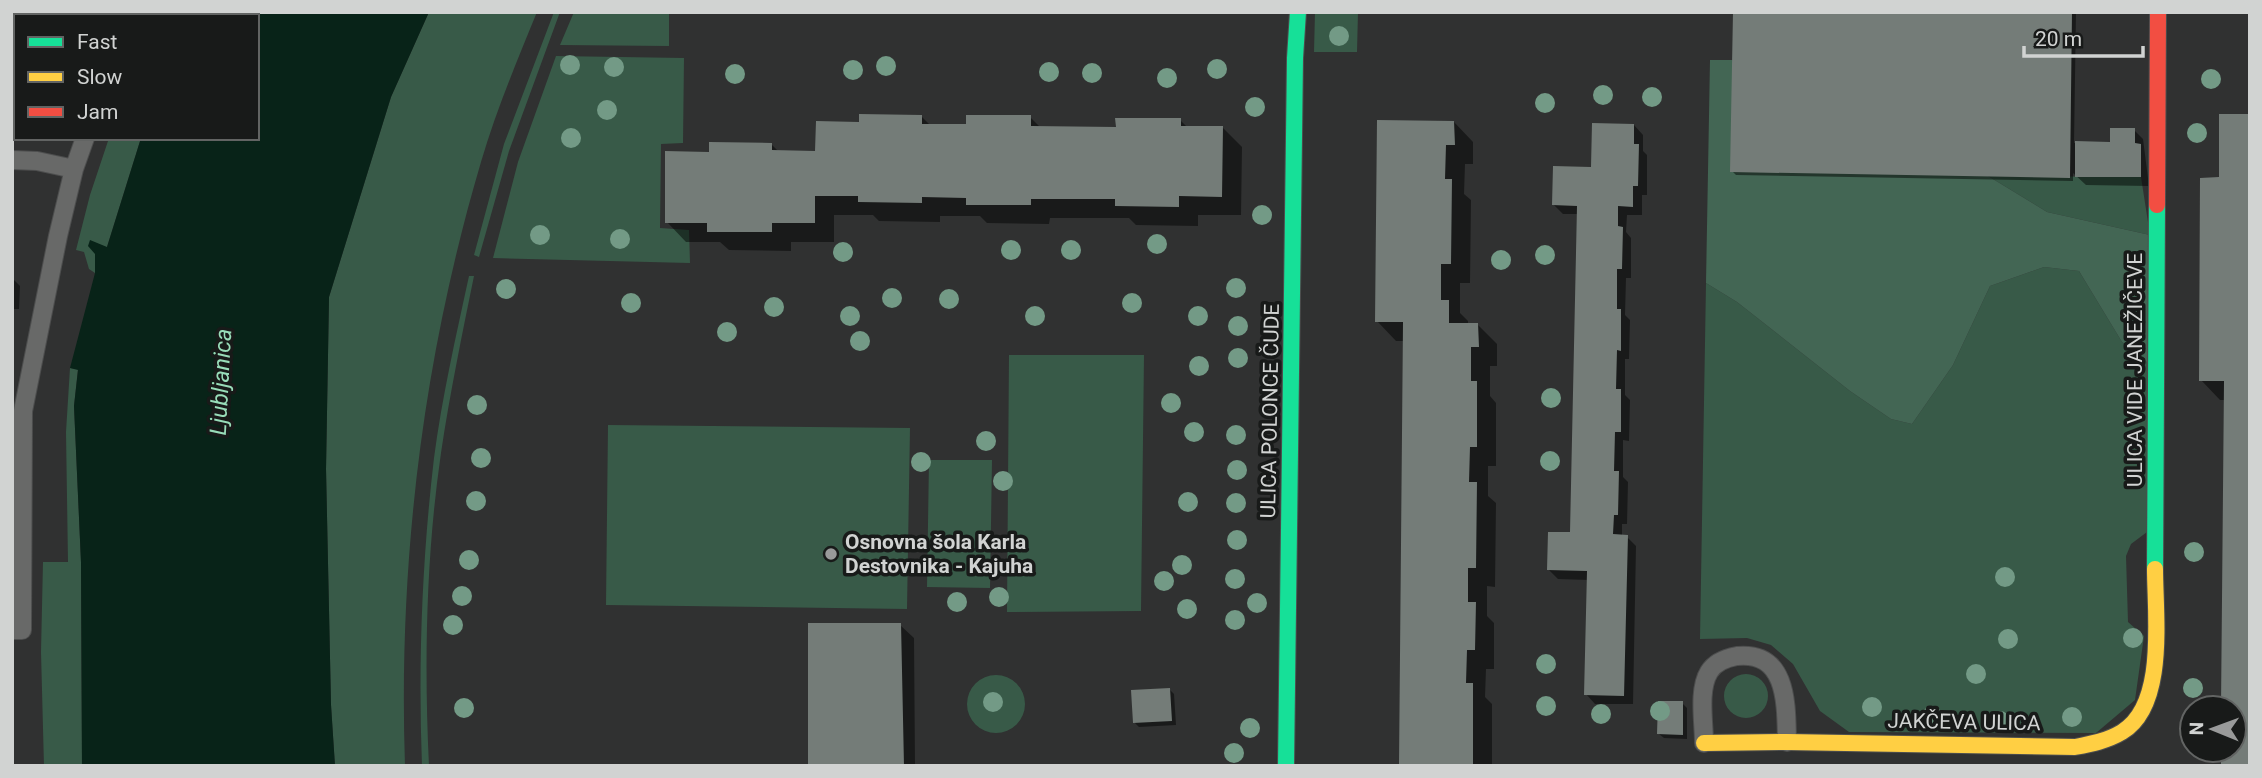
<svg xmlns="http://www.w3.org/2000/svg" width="2262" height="778" font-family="Roboto,sans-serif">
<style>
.green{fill:#385a48}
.forest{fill:#436654}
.water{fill:#082318}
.shadow{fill:#0007}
.building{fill:#747c78}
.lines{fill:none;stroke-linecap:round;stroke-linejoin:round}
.lane-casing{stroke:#4d4e4e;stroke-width:20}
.fast-casing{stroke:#4d4e4e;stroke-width:18}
.slow-casing{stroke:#4d4e4e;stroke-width:18}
.jam-casing{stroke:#4d4e4e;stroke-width:18}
.lane{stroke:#686968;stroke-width:18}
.fast{stroke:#16e098;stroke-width:16}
.slow{stroke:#ffcf43;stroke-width:16}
.jam{stroke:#f24e42;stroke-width:16}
.tree{fill:#739a86}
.poi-dot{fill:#999a9a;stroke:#181a19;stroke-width:2.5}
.labels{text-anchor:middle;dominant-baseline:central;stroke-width:7;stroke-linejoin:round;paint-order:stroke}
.street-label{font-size:21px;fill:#d1d3d2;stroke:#181a19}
.poi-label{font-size:21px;font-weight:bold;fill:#d1d3d2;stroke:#181a19;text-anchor:start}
.water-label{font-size:23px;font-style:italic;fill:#98ddb9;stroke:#181a19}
</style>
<rect width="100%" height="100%" fill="#303131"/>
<!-- green -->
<path class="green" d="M429 12H537C517 61 496 111 481 162 423 358 398 561 405 766H335L331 705 326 469 329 297 391 97Z
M554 12H560L509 151 479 257 474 255 504 144Z
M574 12H669V46L560 45Z
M1315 12H1358L1357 52H1314Z
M556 56 684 58 683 143 661 144 660 228 689 230 690 263 493 258 518 162Z
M109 138H141L107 247 95 254V273L89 269 84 252 76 250 90 195Z
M1988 176 2141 177 2150 235 2047 212Z
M2044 267 2079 271 2122 342 2148 363 2147 532 2131 544 2126 556 2128 622 2144 636 2135 700 2096 733 1849 732 1820 711 1793 664 1771 645 1747 638 1700 639 1706 283 1737 302 1850 391 1891 419 1912 424 1953 365 1990 286Z
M469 276H474C462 335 450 393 441 453 426 556 424 662 429 766H422C418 664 422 560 434 458 442 397 456 336 469 276Z
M1009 355H1144L1141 611 1007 612Z
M70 368 78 369 74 406 81 562 82 766H44L41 652 43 562H68L66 432Z
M608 425 910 428 907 609 606 605Z
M929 460H992L990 588 927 587Z
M1724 696a22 22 0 1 1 44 0a22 22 0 1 1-44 0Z
M967 704a29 29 0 1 1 58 0a29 29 0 1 1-58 0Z"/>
<!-- forest -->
<path class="forest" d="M1710 60H1732L1988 176 2047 212 2150 235 2148 363 2122 342 2079 271 2044 267 1990 286 1953 365 1912 424 1891 419 1850 391 1737 302 1706 283Z"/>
<!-- water -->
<path class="water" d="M170 12H429L391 97 329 297 326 469 331 705 335 766H82L81 562 74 406 78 370 70 368 95 273V254L88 246 90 240 107 247 141 138H257V16H169Z"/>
<!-- shadow -->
<path class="shadow" d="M12 12H114V13L113 16H16V31L12 30Z
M1735 12H2076L2074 143 2112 144 2134 130 2143 139 2149 186 2086 185 2073 173V181L1736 175 1732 171Z
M922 117 931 126H968L1030 117 1040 127 1117 128 1180 120 1188 128 1222 127 1242 147 1241 215H1198V226L1136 225 1129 218H1050L1049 224 987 223 980 216H940V222L879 221 873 215H834V242H791V251L729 250 720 242H686L667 222 710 153 771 144 779 152H817L861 123Z
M1454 122 1473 142V164H1465L1464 194 1471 200 1470 283H1460V313L1468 321V325H1478L1497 344V366H1490V396L1496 403V466H1488V496L1496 503 1495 587 1487 586V616L1494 623V669H1486L1485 697 1492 704V766H1401L1404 341H1396L1377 321Z
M1634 125 1643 135V151L1647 155V195H1642V215H1627L1626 232 1631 238V278H1626L1625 315 1630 320 1629 359H1625V395L1630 400 1629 441 1623 440V477L1628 482 1627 524H1622V537H1627L1636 546 1633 704H1595L1586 694 1589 580 1558 579 1549 570 1572 534 1579 214H1563L1553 204 1593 169Z
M2221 179 2250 766 2223 750H2234V708H2223L2225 400H2220L2201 380Z
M12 278 20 286 19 309H12Z
M900 625 914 638 915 766H809Z
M1170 690 1174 694 1176 725 1139 727 1134 722Z
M1682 703 1687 708V739L1664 738 1659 734Z"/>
<!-- building -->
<path class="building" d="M12 12H103L102 16H16V25L12 24Z
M1733 12H2072L2070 178 1730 172Z
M859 114 922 115V124H966V115H1031V126L1116 127 1115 118H1181V126H1223L1222 197 1179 196V207L1115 206V199H1031V205H966V198L922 197V203L858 202V196H815V223H772V232H707V223H665V151L709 152V142L772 143V150L815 151 816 121 859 122Z
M2219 114H2250V766H2221V750H2234V708H2221L2224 381H2199L2200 178 2219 177Z
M1377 120 1454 121 1455 145H1446L1445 179H1452L1451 264H1441V300H1449V323H1478L1479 347H1471V381H1477V447H1470L1469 482H1477L1476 568H1468V602H1476L1475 650H1467L1466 683H1473V766H1399L1403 322H1375Z
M1592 123 1634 124V144H1639L1638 186H1633V207L1618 206V226L1623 227 1622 269H1617V309H1621V351L1617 350 1616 389H1621V432H1615L1614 471H1619L1618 515H1614L1613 534 1628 535 1624 696 1584 695 1587 571 1547 570 1548 532H1570L1577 206 1552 205 1553 166 1591 167Z
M2110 128H2135V143L2141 144V177H2075V141L2110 142Z
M808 623H901L904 766H808Z
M1170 688 1172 721 1133 723 1131 690Z
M1658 701H1683V735L1657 734Z"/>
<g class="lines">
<!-- lane casing -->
<g class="lane-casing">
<path id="lane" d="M12 160 37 161 74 169
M12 630H22L23 411 58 236 74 169 85 138
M1704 743C1704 722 1698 690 1709 672 1715 662 1726 658 1737 656 1789 651 1786 707 1787 742"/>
</g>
<!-- fast casing -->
<g class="fast-casing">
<path id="fast" d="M2155 569 2157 205
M1286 766 1295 58 1298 12"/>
</g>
<!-- slow casing -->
<g class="slow-casing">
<path id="slow" d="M1704 743 1787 742 2075 747C2091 744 2107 741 2122 732 2167 705 2155 615 2155 569"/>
</g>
<!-- jam casing -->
<g class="jam-casing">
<path id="jam" d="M2157 205 2158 12"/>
</g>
<!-- lane -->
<use href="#lane" class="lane"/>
<!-- fast -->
<use href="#fast" class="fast"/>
<!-- slow -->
<use href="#slow" class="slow"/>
<!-- jam -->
<use href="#jam" class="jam"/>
</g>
<!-- trees -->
<g class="tree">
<circle cx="1339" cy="36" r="10"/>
<circle cx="570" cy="65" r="10"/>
<circle cx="886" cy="66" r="10"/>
<circle cx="614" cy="67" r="10"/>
<circle cx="1217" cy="69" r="10"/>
<circle cx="853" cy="70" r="10"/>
<circle cx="1049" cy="72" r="10"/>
<circle cx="1092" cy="73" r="10"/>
<circle cx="735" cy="74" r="10"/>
<circle cx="1167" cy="78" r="10"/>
<circle cx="2211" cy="79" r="10"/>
<circle cx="1603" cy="95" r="10"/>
<circle cx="1652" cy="97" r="10"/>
<circle cx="1545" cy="103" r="10"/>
<circle cx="1255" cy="107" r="10"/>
<circle cx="607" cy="110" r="10"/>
<circle cx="2197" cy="133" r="10"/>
<circle cx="571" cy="138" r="10"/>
<circle cx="1262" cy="215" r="10"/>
<circle cx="540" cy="235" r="10"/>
<circle cx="620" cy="239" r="10"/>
<circle cx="1157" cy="244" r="10"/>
<circle cx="1011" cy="250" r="10"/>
<circle cx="1071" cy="250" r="10"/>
<circle cx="843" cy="252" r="10"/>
<circle cx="1545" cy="255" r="10"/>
<circle cx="1501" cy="260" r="10"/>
<circle cx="1236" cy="288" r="10"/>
<circle cx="506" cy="289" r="10"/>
<circle cx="892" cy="298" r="10"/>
<circle cx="949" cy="299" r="10"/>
<circle cx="631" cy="303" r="10"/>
<circle cx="1132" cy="303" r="10"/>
<circle cx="774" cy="307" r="10"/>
<circle cx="850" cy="316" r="10"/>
<circle cx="1035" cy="316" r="10"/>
<circle cx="1198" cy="316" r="10"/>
<circle cx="1238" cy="326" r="10"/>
<circle cx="727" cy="332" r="10"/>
<circle cx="860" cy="341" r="10"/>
<circle cx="1238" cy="358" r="10"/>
<circle cx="1199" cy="366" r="10"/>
<circle cx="1551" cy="398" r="10"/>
<circle cx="1171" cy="403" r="10"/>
<circle cx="477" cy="405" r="10"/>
<circle cx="1194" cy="432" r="10"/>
<circle cx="1236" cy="435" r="10"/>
<circle cx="986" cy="441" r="10"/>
<circle cx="481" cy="458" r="10"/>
<circle cx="1550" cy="461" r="10"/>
<circle cx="921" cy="462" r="10"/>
<circle cx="1237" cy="470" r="10"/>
<circle cx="1003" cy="481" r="10"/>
<circle cx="476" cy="501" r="10"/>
<circle cx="1188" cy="502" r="10"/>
<circle cx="1236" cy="503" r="10"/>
<circle cx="1237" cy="540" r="10"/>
<circle cx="2194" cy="552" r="10"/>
<circle cx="469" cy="560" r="10"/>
<circle cx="1182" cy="565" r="10"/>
<circle cx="2005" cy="577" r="10"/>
<circle cx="1235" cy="579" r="10"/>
<circle cx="1164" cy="581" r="10"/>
<circle cx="462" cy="596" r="10"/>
<circle cx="999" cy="597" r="10"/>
<circle cx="957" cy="602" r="10"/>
<circle cx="1257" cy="603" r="10"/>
<circle cx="1187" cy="609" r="10"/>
<circle cx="1235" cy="620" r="10"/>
<circle cx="453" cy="625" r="10"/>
<circle cx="2133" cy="638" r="10"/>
<circle cx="2008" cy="639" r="10"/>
<circle cx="1546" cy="664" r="10"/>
<circle cx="1976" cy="674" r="10"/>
<circle cx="2193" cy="688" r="10"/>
<circle cx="993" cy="702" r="10"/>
<circle cx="1546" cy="706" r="10"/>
<circle cx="1872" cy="707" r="10"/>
<circle cx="464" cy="708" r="10"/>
<circle cx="1660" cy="711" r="10"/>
<circle cx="1601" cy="714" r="10"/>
<circle cx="1932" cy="716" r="10"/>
<circle cx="2072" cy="717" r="10"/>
<circle cx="2000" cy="721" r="10"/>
<circle cx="1250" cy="728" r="10"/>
<circle cx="1234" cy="753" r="10"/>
</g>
<!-- markers -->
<circle class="poi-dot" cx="831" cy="554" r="7"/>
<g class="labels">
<!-- street labels -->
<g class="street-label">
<text transform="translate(2135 370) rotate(-90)">ULICA VIDE JANEŽIČEVE</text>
<text transform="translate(1270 411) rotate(-89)">ULICA POLONCE ČUDE</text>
<text transform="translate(1964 722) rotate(1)">JAKČEVA ULICA</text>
</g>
<!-- poi labels -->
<g class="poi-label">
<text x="845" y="542">Osnovna šola Karla<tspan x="845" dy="24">Destovnika - Kajuha</tspan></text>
</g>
<!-- water labels -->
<g class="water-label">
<text transform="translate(221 382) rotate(-87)">Ljubljanica</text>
</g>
</g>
<!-- border -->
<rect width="2262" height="778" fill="none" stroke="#d1d3d2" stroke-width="28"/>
<!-- legend -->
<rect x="14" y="14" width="245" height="126" fill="#181a19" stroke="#626463" stroke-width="2"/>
<rect x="28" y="37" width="35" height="10" fill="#16e098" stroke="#626463" stroke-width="2"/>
<text x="77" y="49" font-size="21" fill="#d1d3d2">Fast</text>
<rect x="28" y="72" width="35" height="10" fill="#ffcf43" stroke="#626463" stroke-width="2"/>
<text x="77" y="84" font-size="21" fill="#d1d3d2">Slow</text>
<rect x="28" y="107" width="35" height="10" fill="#f24e42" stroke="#626463" stroke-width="2"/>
<text x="77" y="119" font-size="21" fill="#d1d3d2">Jam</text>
<!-- north arrow -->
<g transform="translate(2213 729) rotate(271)"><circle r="33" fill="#181a19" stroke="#626463" stroke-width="2"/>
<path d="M0-5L12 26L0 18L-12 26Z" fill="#999a9a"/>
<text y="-10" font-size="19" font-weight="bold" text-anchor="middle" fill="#d1d3d2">N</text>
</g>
<!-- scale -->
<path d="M2024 46v10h119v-10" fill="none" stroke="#d1d3d2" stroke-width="3.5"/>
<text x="2035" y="46" font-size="21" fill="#d1d3d2" stroke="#181a19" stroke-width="5" paint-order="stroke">20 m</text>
</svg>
